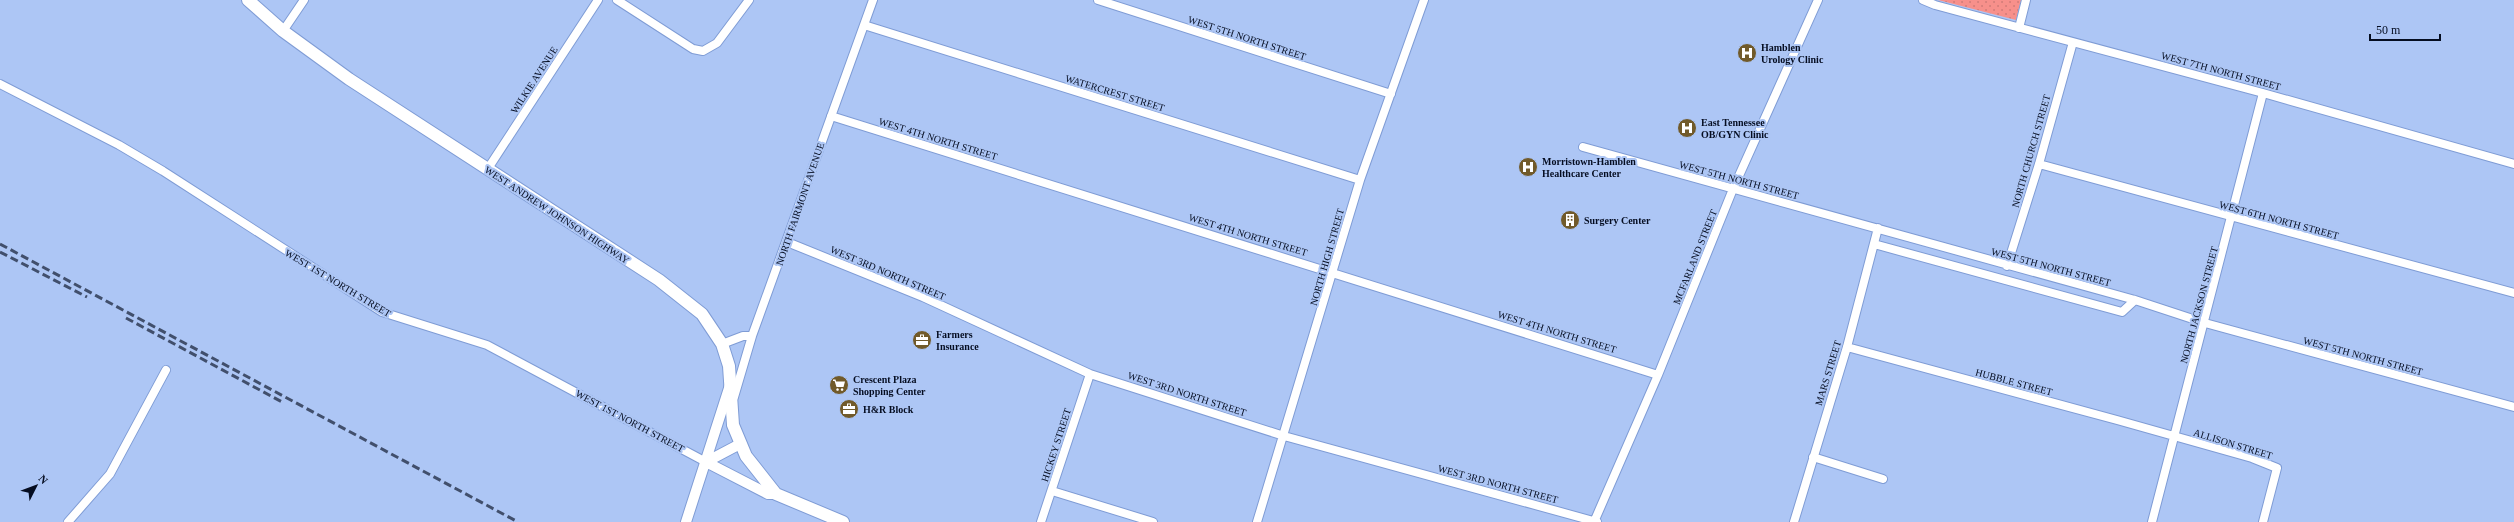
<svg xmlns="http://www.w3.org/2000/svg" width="2514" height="522" font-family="Georgia,serif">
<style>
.grass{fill:url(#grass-dots)}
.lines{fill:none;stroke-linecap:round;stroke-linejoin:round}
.minor-casing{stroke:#7f9cd5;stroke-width:10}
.tertiary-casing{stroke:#7f9cd5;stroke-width:12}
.secondary-casing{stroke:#7f9cd5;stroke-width:14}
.minor{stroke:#fff;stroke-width:8}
.tertiary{stroke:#fff;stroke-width:10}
.secondary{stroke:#fff;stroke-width:12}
.rail{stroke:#414f6c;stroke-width:3;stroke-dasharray:8 4;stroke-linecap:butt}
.labels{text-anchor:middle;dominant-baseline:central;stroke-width:4;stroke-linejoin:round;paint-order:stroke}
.street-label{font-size:10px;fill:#050d21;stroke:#adc6f5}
.poi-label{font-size:10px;font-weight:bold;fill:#050d21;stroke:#adc6f5;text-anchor:start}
</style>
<defs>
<pattern id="grass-dots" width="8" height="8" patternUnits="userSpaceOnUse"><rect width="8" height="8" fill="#f7908b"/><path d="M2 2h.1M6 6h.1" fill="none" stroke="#d27b78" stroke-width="1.8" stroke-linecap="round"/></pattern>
</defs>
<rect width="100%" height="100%" fill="#adc6f5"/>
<!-- grass -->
<path class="grass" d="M1938 0H2021L2016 20Z"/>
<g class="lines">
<!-- minor casing -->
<g class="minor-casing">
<path id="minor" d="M617 0 693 49 703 51 717 43 749 0
M1098 0 1391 94
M1923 0 1935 5 2263 93 2514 164
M864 25 1360 180
M2019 28 2026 0
M283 31 304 0
M0 84 119 145 163 171 382 312 487 345 706 462
M831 116 1658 375
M1583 147 2135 300 2205 323 2514 407
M2039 164 2514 293
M487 170 598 0
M787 242 923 297 1090 374 1284 436 1597 522
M1874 244 2122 312 2135 300
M2007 266 2039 164 2073 42
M722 344 743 336H752
M1847 347 2117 420 2252 458 2277 468 2263 522
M734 397 752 336 873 0
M1813 457 1883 479
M1052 491 1153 522
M68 522 110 474 166 370
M1041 522 1090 374
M1257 522 1360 180 1424 0
M1594 522 1658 375 1733 189 1818 0
M1794 522 1847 347 1878 228
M2152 522 2263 93"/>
</g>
<!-- tertiary casing -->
<g class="tertiary-casing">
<path id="tertiary" d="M706 462 768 494H776
M706 462 740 444
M686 522 730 385"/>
</g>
<!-- secondary casing -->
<g class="secondary-casing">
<path id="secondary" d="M248 0 283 31 349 79 659 280 702 314 722 344 729 366 733 425 746 456 776 494 843 522"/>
</g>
<!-- minor -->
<use href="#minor" class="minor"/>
<!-- tertiary -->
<use href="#tertiary" class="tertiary"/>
<!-- secondary -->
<use href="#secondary" class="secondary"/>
<!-- rail -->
<path class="rail" d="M0 244 518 522
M0 252 87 297
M126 318 284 403"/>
</g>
<!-- icons -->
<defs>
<g id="hospital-disc" transform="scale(1)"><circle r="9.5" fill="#715a2a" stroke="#adc6f5"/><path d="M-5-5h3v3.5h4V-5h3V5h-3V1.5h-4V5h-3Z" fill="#fff"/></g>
<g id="building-disc" transform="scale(1)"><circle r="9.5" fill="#715a2a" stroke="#adc6f5"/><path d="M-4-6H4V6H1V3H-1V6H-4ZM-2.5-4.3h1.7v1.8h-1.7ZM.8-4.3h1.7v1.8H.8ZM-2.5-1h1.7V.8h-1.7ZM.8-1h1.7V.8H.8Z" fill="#fff"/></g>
<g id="office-disc" transform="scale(1)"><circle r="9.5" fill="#715a2a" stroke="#adc6f5"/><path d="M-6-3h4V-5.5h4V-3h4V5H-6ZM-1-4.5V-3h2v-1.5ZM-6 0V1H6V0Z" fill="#fff"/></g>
<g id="supermarket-disc" transform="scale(1)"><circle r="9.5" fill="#715a2a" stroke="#adc6f5"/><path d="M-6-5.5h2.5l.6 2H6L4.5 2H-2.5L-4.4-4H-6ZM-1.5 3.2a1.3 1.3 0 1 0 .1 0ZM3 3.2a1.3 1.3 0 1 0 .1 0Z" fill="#fff"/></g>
</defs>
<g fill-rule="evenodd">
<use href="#hospital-disc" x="1747" y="53"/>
<use href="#hospital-disc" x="1687" y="128"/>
<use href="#hospital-disc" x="1528" y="167"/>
<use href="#building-disc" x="1570" y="220"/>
<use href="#office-disc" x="922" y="340"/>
<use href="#supermarket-disc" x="839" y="385"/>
<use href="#office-disc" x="849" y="409"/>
</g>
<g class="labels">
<!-- street labels -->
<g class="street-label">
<text transform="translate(1247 38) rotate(18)">WEST 5TH NORTH STREET</text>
<text transform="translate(2221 71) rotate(15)">WEST 7TH NORTH STREET</text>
<text transform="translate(534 80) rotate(-57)">WILKIE AVENUE</text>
<text transform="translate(1115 93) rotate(17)">WATERCREST STREET</text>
<text transform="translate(938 139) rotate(17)">WEST 4TH NORTH STREET</text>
<text transform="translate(2031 151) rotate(-74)">NORTH CHURCH STREET</text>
<text transform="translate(1739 180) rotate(15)">WEST 5TH NORTH STREET</text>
<text transform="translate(800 204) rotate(-71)">NORTH FAIRMONT AVENUE</text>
<text transform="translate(557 215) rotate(33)">WEST ANDREW JOHNSON HIGHWAY</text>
<text transform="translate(2279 220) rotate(15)">WEST 6TH NORTH STREET</text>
<text transform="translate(1248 235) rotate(17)">WEST 4TH NORTH STREET</text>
<text transform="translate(1327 257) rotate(-74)">NORTH HIGH STREET</text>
<text transform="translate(1695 257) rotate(-68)">MCFARLAND STREET</text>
<text transform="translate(2051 267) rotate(15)">WEST 5TH NORTH STREET</text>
<text transform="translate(888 273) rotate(23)">WEST 3RD NORTH STREET</text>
<text transform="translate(338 283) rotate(31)">WEST 1ST NORTH STREET</text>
<text transform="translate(2199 305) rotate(-75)">NORTH JACKSON STREET</text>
<text transform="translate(1557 332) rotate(17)">WEST 4TH NORTH STREET</text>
<text transform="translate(2363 356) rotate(15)">WEST 5TH NORTH STREET</text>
<text transform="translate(1828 373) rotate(-73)">MARS STREET</text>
<text transform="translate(2014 382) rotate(15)">HUBBLE STREET</text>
<text transform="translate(1187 394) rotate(18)">WEST 3RD NORTH STREET</text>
<text transform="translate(630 421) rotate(28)">WEST 1ST NORTH STREET</text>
<text transform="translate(2233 444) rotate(17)">ALLISON STREET</text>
<text transform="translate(1056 445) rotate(-72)">HICKEY STREET</text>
<text transform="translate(1498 484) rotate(15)">WEST 3RD NORTH STREET</text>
</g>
<!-- poi labels -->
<g class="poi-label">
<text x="1761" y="47">Hamblen<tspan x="1761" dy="12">Urology Clinic</tspan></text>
<text x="1701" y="122">East Tennessee<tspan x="1701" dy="12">OB/GYN Clinic</tspan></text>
<text x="1542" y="161">Morristown-Hamblen<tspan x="1542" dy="12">Healthcare Center</tspan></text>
<text x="1584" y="220">Surgery Center</text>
<text x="936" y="334">Farmers<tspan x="936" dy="12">Insurance</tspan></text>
<text x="853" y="379">Crescent Plaza<tspan x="853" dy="12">Shopping Center</tspan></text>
<text x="863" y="409">H&amp;R Block</text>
</g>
</g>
<!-- north arrow -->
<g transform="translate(36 486) rotate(48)" stroke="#adc6f5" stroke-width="3" paint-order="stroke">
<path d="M0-3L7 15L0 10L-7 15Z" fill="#050d21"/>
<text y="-6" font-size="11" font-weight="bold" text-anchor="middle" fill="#050d21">N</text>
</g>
<!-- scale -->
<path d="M2370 34v6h70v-6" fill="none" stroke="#050d21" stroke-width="2"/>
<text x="2376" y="34" font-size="12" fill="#050d21" stroke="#adc6f5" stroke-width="3" paint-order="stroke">50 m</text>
</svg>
